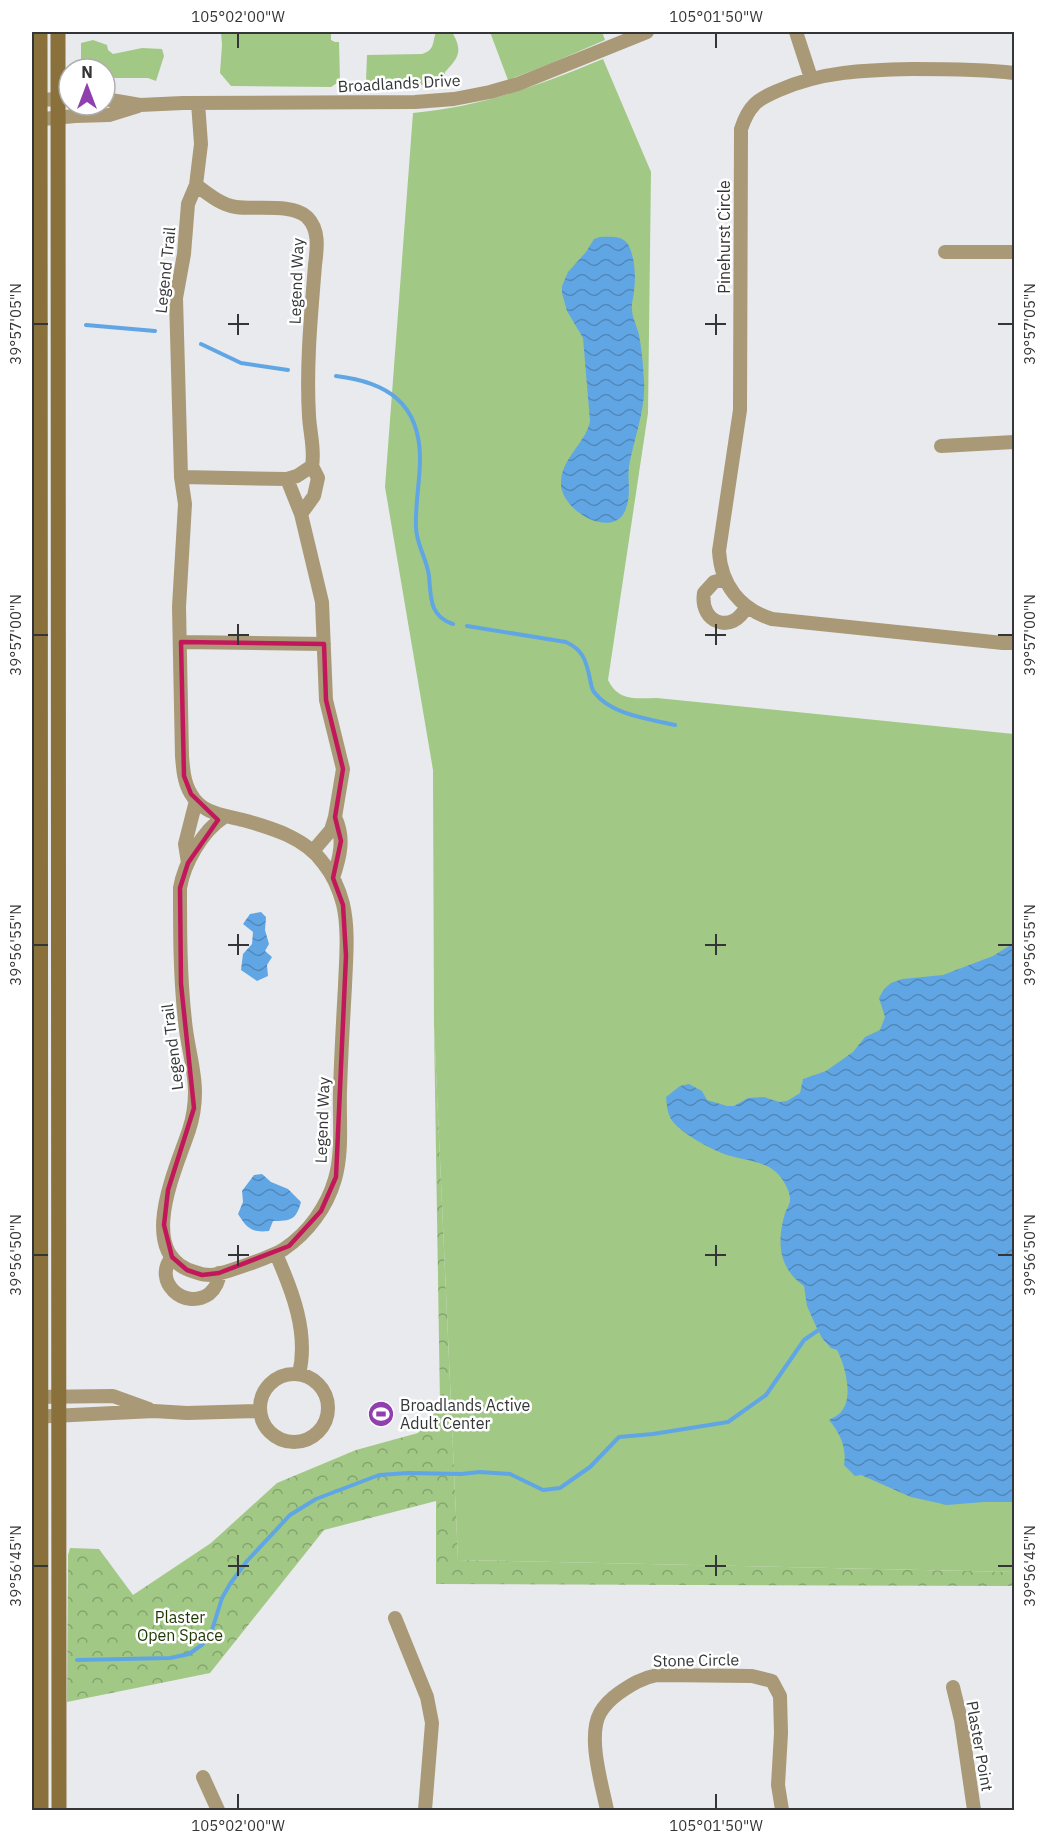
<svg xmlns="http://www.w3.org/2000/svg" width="1046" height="1842" font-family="'IBM Plex Sans',sans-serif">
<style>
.grass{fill:#a2c885}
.park{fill:url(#park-crowns)}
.water{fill:url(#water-waves)}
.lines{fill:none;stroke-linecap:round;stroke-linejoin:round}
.stream{stroke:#61a6e4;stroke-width:4}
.minor{stroke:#a99976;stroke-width:14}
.secondary{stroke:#8a713b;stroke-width:15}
.marked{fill:none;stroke:#c2185b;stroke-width:4.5;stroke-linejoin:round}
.ticks{fill:none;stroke:#343536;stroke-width:2}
.labels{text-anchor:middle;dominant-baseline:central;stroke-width:5;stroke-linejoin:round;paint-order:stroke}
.street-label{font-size:16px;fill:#343536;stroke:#fff}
.poi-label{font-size:16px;fill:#343536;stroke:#fff;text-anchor:start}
.park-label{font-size:16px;fill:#1d3800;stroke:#fff}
.neatline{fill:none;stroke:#343536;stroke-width:2}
.ticks-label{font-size:15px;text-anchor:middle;fill:#343536}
</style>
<defs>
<pattern id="park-crowns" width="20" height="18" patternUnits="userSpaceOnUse" patternTransform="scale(1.5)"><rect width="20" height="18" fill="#a2c885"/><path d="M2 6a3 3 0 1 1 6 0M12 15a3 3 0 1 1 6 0" fill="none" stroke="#85a36e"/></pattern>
<pattern id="water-waves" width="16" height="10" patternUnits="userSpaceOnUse" patternTransform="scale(1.5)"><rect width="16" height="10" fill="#61a6e4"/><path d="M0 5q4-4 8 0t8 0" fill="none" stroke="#5188ba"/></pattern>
</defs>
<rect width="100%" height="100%" fill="#e8eaee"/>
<!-- grass -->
<path class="grass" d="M221 32H331V40L335 42H339L340 81 331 87 231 86 220 73 222 45Z
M436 32H452C463 51 459 57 445 72V82L417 86 375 87 369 86 366 81 367 55 422 54C435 50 432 43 436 32Z
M490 32H602L605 40 552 63 508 80Z
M93 40 107 45 108 50 113 54 142 48 162 49 164 56 156 81 148 78H105V69H91L81 61V43Z
M603 59 651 172 648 413 608 680C619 702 636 698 657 698L1014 734V1572L458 1560 434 1026 433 770 385 487 413 113C484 106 537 86 603 59Z
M32 1432 34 1438V1810H32Z"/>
<!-- park -->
<path class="park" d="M434 1026 458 1560 1014 1572V1586L436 1584V1501L324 1530 210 1673 67 1702 68 1555 70 1548 99 1549 133 1595 211 1543 277 1483 356 1450 418 1433 440 1405Z"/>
<!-- water -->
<path class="water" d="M600 237C611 237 623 235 629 246 635 259 636 277 634 291 634 297 631 303 632 309 632 318 637 326 639 335 642 350 643 366 644 381 646 409 634 438 629 466 627 481 632 495 625 511 612 540 559 510 561 482 562 457 586 443 590 421L583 338 567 311 562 293V286L568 272 586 252 594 239Z
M261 912 266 917 265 930 269 944 265 951 272 957 267 965 268 976 257 981 241 970 243 954 252 944 253 932 243 924 250 914Z
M1014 943V1502H984L947 1505 911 1497 861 1475 855 1476 844 1465C847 1448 840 1433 829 1420 832 1418 839 1415 841 1412 854 1398 845 1365 837 1350L831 1348 822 1338 815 1324 807 1306 804 1286C779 1269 777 1243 784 1217 785 1211 790 1205 790 1200 791 1192 782 1177 776 1172 762 1160 740 1160 724 1154 709 1148 680 1133 671 1119 667 1112 667 1105 666 1097L680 1086 689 1084 702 1091 707 1100 727 1106H734L748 1098 764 1097 779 1102 787 1101 800 1093 803 1079 826 1071 853 1052 865 1037 880 1030 885 1017 879 998 884 989 891 983 902 979 943 975 993 956Z
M262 1174 271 1182 288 1189 301 1202C296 1220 291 1221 273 1221L269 1231C251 1233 247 1228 238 1214L243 1202 242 1191 254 1175Z"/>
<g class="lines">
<!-- stream -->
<path class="stream" d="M86 325 155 331
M201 344 241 363 288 370
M336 376C387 382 420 403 420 459 420 482 415 504 416 527 416 544 427 559 429 576 431 597 429 616 453 624
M467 626 566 642C583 650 586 660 590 679 591 683 591 688 594 692 611 715 649 719 675 725
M77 1660 170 1658 189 1654 203 1644 212 1630 222 1598 230 1584 247 1561 290 1515 316 1499 379 1475 408 1473 461 1474 480 1472 510 1474 543 1490 560 1488 590 1467 619 1437 653 1434 728 1422 766 1395 804 1340 820 1329"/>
<!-- minor -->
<path class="minor" d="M796 32 811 78
M1014 73C981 69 947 69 913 69 866 70 821 71 777 91 769 95 760 98 754 105 747 112 744 120 741 129L740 410 719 551C721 585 740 609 772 619L1003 643H1014
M105 99 140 105 183 103 415 102 454 99 490 92 518 84 647 32
M32 100 69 99
M198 103 201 144 196 185 188 204 184 254 176 298 181 477 185 504 179 607 182 756C183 769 184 783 191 794 202 814 224 815 243 820 272 828 306 838 324 864 333 875 339 889 343 904 349 930 346 959 345 986 343 1021 341 1056 340 1091 339 1120 343 1151 335 1179 327 1207 308 1233 284 1249 274 1256 223 1274 211 1275 205 1275 200 1274 195 1272 134 1255 177 1167 189 1130 193 1118 195 1105 195 1092 195 1069 187 1045 185 1021 180 977 180 933 180 888 184 864 202 831 224 817
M32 120 75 116 109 115 138 106
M945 252H1014
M941 446 1014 442
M181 477 287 479 297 476 312 466C315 449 310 434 309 416 306 366 311 315 315 265 317 249 320 230 307 217 292 203 255 210 236 207 221 205 208 194 196 185
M287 479 301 514 322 602 326 700 343 769 335 817
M301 514 314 496 318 478 312 466
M725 579 714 582 704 593C699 623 733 635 746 607
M181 642 324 644
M313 851 331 830 335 817C345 838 340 857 333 878
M188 863 185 844 196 801
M276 1254C292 1290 309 1333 299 1374
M172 1257C152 1281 184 1311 209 1294 216 1288 219 1282 219 1273
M260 1408a34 34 0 1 1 68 0a34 34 0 1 1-68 0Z
M32 1397 113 1396 149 1409
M32 1417 154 1411 187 1413 260 1411
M395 1618 427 1697 432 1723 425 1810
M953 1687 961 1720 974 1810
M203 1777 218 1810
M607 1810C602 1785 587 1737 600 1713 604 1706 612 1698 619 1693 632 1684 642 1678 657 1675L752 1676 772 1681 780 1696 781 1733 778 1785 782 1810"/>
<!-- secondary -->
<path class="secondary" d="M40 32 41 1810
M58 32 59 1810"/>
</g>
<!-- marked area -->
<path class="marked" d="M181 642 324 644 326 700 343 769 335 817 341 841 333 878 343 905 346 956 336 1177 321 1211 289 1246 219 1273 202 1275 187 1270 172 1257 164 1225 168 1190 194 1108 181 984 180 888 188 863 218 820 191 794 184 776Z"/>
<!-- ticks -->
<path class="ticks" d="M238 33V48M716 33V48M238 314V335M716 314V335M33 324H48M228 324H249M705 324H726M998 324H1013M238 624V645M716 624V645M33 635H48M228 635H249M705 635H726M998 635H1013M238 934V955M716 934V955M33 945H48M228 945H249M705 945H726M998 945H1013M238 1245V1266M716 1245V1266M33 1255H48M228 1255H249M705 1255H726M998 1255H1013M238 1555V1576M716 1555V1576M33 1566H48M228 1566H249M705 1566H726M998 1566H1013M238 1794V1809M716 1794V1809"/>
<!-- icons -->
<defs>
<g id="stadium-disc" transform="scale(1.35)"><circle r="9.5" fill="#8f3fae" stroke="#fff"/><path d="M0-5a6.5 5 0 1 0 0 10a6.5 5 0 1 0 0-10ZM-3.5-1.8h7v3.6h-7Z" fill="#fff"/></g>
</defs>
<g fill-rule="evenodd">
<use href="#stadium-disc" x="381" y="1414"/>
</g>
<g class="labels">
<!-- street labels -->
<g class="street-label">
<text transform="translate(399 83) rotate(-3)">Broadlands Drive</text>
<text transform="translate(724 237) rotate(-90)">Pinehurst Circle</text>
<text transform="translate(165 270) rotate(-84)">Legend Trail</text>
<text transform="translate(296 281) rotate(-88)">Legend Way</text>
<text transform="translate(172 1047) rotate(-97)">Legend Trail</text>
<text transform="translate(322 1120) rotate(-88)">Legend Way</text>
<text transform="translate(696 1660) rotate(-1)">Stone Circle</text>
<text transform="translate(980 1746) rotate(80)">Plaster Point</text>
</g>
<!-- poi labels -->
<g class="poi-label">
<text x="400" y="1405">Broadlands Active<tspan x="400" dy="18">Adult Center</tspan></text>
</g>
<!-- park labels -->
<g class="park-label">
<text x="180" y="1617">Plaster<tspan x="180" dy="18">Open Space</tspan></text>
</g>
</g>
<!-- border -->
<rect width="1046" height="1842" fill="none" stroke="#ffffff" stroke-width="66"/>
<!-- north arrow -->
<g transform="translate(87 87)"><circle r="28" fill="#ffffff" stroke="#aeaeaf" stroke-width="1.5"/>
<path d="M0-4.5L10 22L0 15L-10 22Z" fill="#8f3fae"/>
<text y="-9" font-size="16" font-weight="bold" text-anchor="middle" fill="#343536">N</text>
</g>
<rect x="33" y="33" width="980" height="1776" class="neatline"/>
<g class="ticks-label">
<text x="238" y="22">105°02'00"W</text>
<text x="716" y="22">105°01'50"W</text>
<text transform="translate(16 324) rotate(-90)" y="5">39°57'05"N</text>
<text transform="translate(1030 324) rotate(-90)" y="5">39°57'05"N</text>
<text transform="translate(16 635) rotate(-90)" y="5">39°57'00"N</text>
<text transform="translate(1030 635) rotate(-90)" y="5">39°57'00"N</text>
<text transform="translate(16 945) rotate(-90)" y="5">39°56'55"N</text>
<text transform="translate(1030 945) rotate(-90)" y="5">39°56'55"N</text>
<text transform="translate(16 1255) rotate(-90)" y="5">39°56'50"N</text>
<text transform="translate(1030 1255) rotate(-90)" y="5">39°56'50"N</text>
<text transform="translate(16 1566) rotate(-90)" y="5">39°56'45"N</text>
<text transform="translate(1030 1566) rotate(-90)" y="5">39°56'45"N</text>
<text x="238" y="1831">105°02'00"W</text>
<text x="716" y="1831">105°01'50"W</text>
</g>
</svg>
